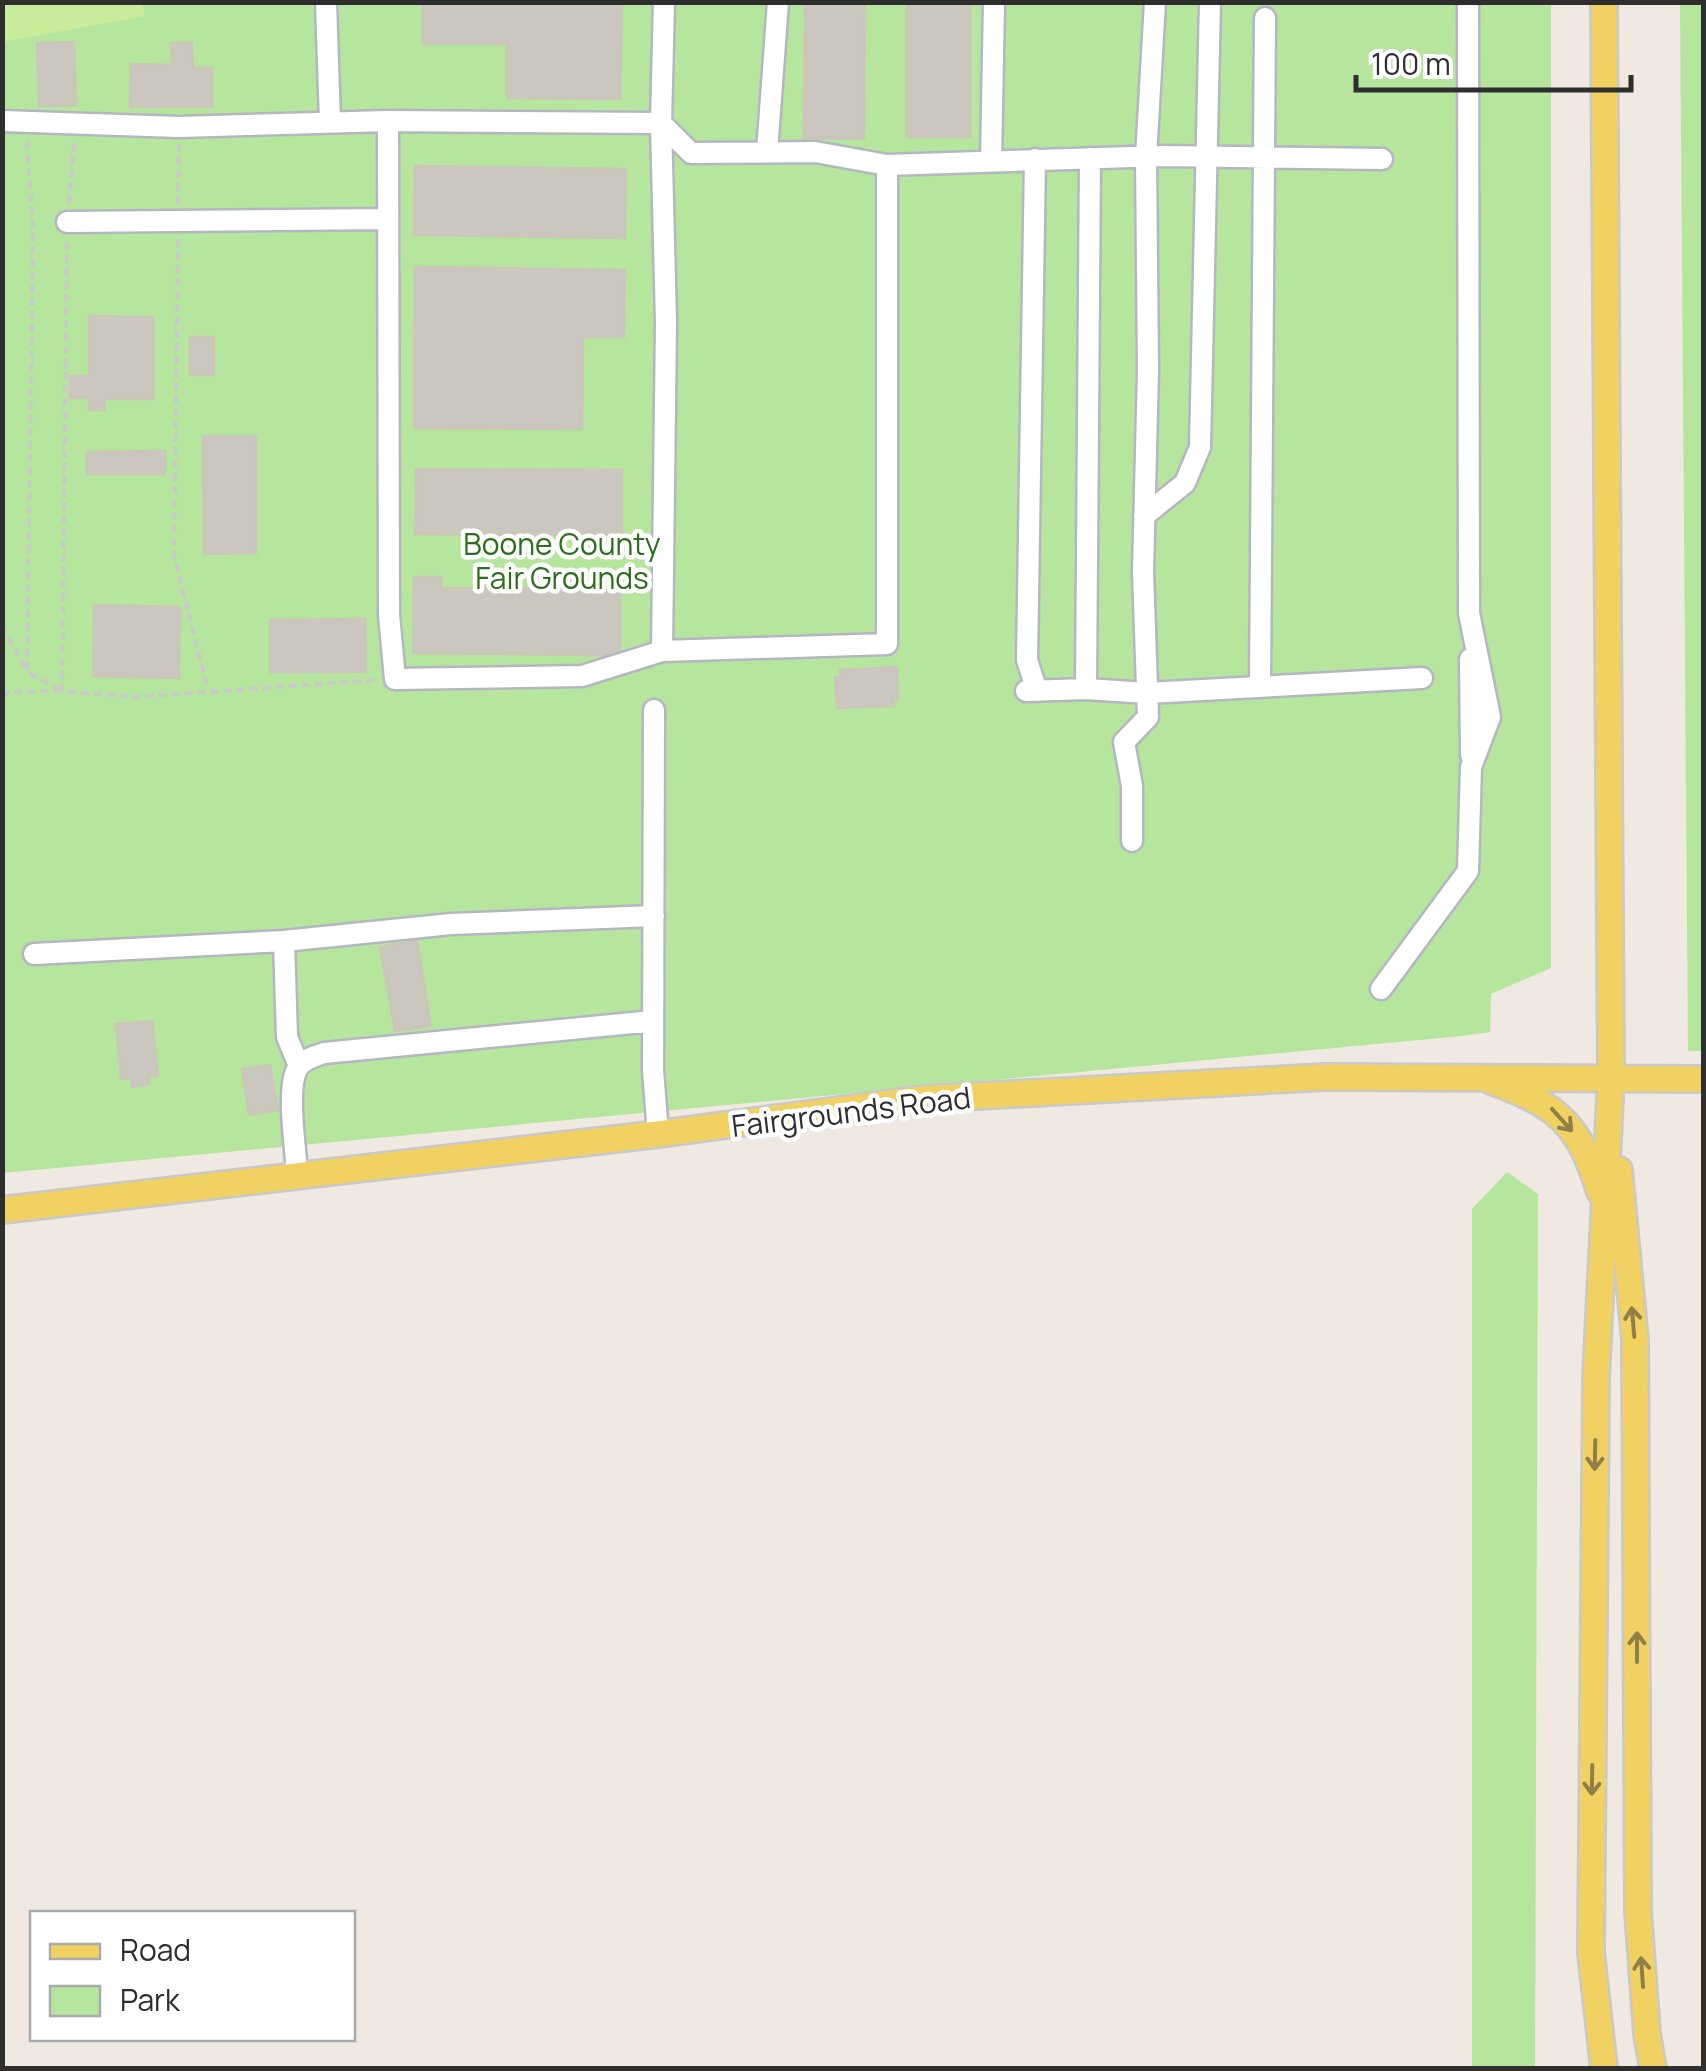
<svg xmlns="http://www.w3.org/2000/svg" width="1706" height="2071" font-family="Manrope,sans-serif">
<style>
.green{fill:#b6e59e}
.pitch{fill:#c9ec9a}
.building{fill:#cbc7bf;stroke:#cbc5ba;stroke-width:2.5}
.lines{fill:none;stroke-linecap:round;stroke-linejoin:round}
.minor-casing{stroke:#b4b7c1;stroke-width:25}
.major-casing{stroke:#c9c9c9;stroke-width:30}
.path{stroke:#c9c9c9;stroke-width:4;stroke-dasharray:8 5;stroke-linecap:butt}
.minor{stroke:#fff;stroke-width:20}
.major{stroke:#f2d163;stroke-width:25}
.oneway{stroke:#908048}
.labels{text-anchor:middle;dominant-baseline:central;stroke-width:9;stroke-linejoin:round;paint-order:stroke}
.park-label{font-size:30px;fill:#2c6e1b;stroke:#fff}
.street-label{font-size:30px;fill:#2e2e2e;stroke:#fff}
</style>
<rect width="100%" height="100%" fill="#efe9e1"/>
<!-- green -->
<path class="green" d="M3 3H1551V968L1491 994 1490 1032 1462 1036 3 1173Z
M1680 3H1704L1703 1051H1688Z
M1507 1172 1538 1194 1535 2068H1472V1209Z"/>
<!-- pitch -->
<path class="pitch" d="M3 2 142 3 145 16 3 42Z"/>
<!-- building -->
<path class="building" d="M423 2H622L620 99 507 98V44H423Z
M805 2H865L864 139 804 138Z
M907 2H970V137H907Z
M74 42 76 105 39 106 37 43Z
M171 43H192L193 68H212V107H130L131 64 172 65Z
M415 166 626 169 625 238 414 235Z
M415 267 625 270 624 337H583L582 429 414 428Z
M89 316 153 317V399H104L105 410H89V398H70V376H89Z
M190 337H214V375H190Z
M203 436H256V553L204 554Z
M165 451V474H87V452Z
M416 469 622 470V535H548V543H532V535L415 534Z
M414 577H441V588L620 589V650L604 655 413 653Z
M94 605 180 607 179 678 93 676Z
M365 619 366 672H270V620Z
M897 667 898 700H893L894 706 837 708 835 677 841 676 840 670Z
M417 941 431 1026 395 1031 380 947Z
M152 1021 158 1076H149V1084L132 1087 131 1078 121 1079 116 1024Z
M270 1065 278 1110 249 1115 242 1069Z"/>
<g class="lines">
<!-- minor casing -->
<g class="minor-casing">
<path id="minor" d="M326 2 330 122
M2 121 179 127 388 121 661 123 691 153 815 152 887 165 1163 156 1382 159
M388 121 389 615 395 679 582 676 662 651 887 644V165
M767 152 778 2
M1035 159 1027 660 1037 691
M991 161 994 2
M67 222 388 219
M1144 516 1185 483 1200 447 1210 2
M662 651 666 322 661 123 664 2
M1470 659 1471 755
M1260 687 1265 18
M1086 689 1090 158
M1026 691 1086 689 1147 693 1422 678
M654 710 653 1070 658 1134
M1132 841V786L1124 742 1148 717 1143 572 1148 370 1146 157 1155 2
M34 954 284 941
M1381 989 1468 871 1471 767 1490 717 1469 613 1468 2
M299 1066 287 1037 284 941 451 924 654 916
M297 1175C296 1149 286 1091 297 1069 302 1059 314 1057 324 1053L653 1021"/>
</g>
<!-- major casing -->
<g class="major-casing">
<path id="major" d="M1491 1081C1557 1105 1579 1123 1600 1192
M1619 1170 1635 1340 1638 1911 1647 2034 1653 2068
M2 1210 658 1134 922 1099 1325 1077 1704 1079
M1604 2068 1591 1953 1596 1378 1611 1078 1604 2"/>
</g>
<!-- path -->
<path class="path" d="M27 142 33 230 27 672 62 691
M69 203 74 143
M178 204 179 144
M178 239 174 555 208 690
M67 242 62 691 135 697 378 680
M2 626 25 667
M2 695 11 692 57 691"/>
<!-- minor -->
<use href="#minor" class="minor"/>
<!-- major -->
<use href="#major" class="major"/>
</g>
<!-- one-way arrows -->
<defs><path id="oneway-shaft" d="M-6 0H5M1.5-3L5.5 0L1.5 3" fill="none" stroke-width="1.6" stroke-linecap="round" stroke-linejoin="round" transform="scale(2.5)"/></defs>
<g class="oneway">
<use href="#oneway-shaft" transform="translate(1562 1120) rotate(48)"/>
<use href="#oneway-shaft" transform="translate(1633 1322) rotate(-95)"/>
<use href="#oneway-shaft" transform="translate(1595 1455) rotate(91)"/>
<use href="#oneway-shaft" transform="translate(1637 1647) rotate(-90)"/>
<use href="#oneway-shaft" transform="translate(1592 1780) rotate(91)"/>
<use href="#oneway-shaft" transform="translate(1642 1972) rotate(-94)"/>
</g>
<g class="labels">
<!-- park labels -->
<g class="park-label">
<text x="562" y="543">Boone County<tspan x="562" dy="34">Fair Grounds</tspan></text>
</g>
<!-- street labels -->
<g class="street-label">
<text transform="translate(851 1111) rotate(-7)">Fairgrounds Road</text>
</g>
</g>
<!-- border -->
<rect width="1706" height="2071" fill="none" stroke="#2e2e2e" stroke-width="10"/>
<!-- legend -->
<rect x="30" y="1911" width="325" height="130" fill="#ffffff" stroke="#ababab" stroke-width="2.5"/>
<rect x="50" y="1944" width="50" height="15" fill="#f2d163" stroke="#ababab" stroke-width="2.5"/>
<text x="120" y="1961" font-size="30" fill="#2e2e2e">Road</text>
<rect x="50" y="1986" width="50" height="30" fill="#b6e59e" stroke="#ababab" stroke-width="2.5"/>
<text x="120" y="2011" font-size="30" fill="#2e2e2e">Park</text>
<!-- scale -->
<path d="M1356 75v15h275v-15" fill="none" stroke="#2e2e2e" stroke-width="5"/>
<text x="1371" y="75" font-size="30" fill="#2e2e2e" stroke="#ffffff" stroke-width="8" paint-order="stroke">100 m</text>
</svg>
